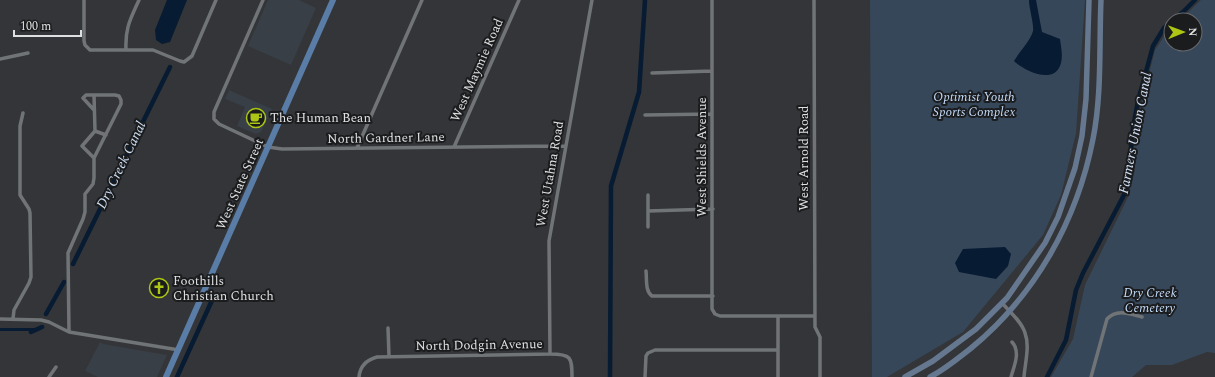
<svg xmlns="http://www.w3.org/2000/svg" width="1215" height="377" font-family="Spectral,serif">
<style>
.built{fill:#393f47}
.green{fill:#37475a}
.water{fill:#071b32}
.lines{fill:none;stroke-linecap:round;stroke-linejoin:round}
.canal{stroke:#071b32;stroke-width:4.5}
.street{stroke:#717477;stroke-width:3.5}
.secondary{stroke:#65788f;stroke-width:5.5}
.primary{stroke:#597da6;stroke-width:6}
.labels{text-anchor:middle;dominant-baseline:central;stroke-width:4;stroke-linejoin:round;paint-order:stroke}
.street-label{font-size:13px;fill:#dee0e1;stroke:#1b1c1e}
.park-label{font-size:13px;font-style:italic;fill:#c4dcfa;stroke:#1b1c1e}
.poi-label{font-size:13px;fill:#dee0e1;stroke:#1b1c1e;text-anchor:start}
.water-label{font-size:14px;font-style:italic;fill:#d0e0f5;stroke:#1b1c1e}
</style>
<rect width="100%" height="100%" fill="#333538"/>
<!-- built -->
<path class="built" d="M268 0H299L316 8 291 65 248 46Z
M229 90 272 109 261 132 256 134 237 126 245 107 225 99Z
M100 342 103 344 167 355 157 377H98L85 371Z"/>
<!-- green -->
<path class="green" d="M870 0H1085L1076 133 1061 195 1043 235 963 332 887 377H872Z
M1201 0H1215V353L1207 352 1172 365H1146L1132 377H1051L1073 339 1085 285 1127 199 1135 170 1134 143 1139 113 1155 50 1165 35 1171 29V44H1195V20H1180Z"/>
<!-- water -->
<path class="water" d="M167 0H187L170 42 162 44 156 40 155 30Z
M1029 0H1036L1042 32 1060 39C1061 47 1063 55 1061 63 1055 86 1024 71 1014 61 1019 52 1031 40 1033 31 1034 23 1029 9 1029 0Z
M1005 247 1011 254 1008 266 996 279 959 272 955 263 963 249Z
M0 328H36L35 331H0Z"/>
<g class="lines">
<!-- canal -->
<path class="canal" d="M1173 20 1183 12 1195 0
M73 264 170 67
M46 314 64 282
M31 332 42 327
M177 377 214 296
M610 377 611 186 639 92 645 0
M1047 377 1066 340 1076 290 1083 273 1124 195 1130 178 1132 167 1131 144 1133 128 1138 101 1153 46 1164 28 1171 22"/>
<!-- street -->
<path class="street" d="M84 0V41L85 45 90 50H153L180 61 184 62 192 56 216 0
M263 0 214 112V119L219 124 268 147 282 149 566 146
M712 0V309L715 314 720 316H815
M814 0 815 327 820 337V377
M126 50C125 28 130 20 139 0
M0 59 28 53
M652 73 712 71
M94 95 95 131 106 135
M645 115 712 114
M454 147 519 0
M357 148 422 0
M94 158 82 146 95 131
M648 195V227
M648 211 713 209
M646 271C647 280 645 291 652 296H713
M1002 303C1010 312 1022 322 1025 333 1030 346 1025 363 1024 377
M778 316V377
M0 319 41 320 49 322 69 332 179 350
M13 319 14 310 29 283 31 277 30 213 29 209 20 195V126L23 113
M388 328 389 356
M69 332 68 253 83 219 85 212V194L93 184 94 178V158L121 104V100L119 96 115 95H86L83 98 94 110
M550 354 549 241 592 0
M49 377 56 367
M359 377C360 366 366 360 377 357L550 354C571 354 572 357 572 377
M645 377 646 356 648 353 655 350H778
M1011 377C1014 366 1021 352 1012 342
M1091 377 1107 319C1117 308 1130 314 1142 317"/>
<!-- secondary -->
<path class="secondary" d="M905 377 933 361 976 329 1007 298 1045 243 1058 217 1075 168 1082 136 1086 99 1089 0
M930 377C944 370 957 359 970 349 1035 296 1077 221 1093 139 1102 94 1099 46 1101 0"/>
<!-- primary -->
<path class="primary" d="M166 377 333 0"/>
</g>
<!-- icons -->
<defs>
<g id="cafe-ring" transform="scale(1)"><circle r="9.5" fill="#1b1c1e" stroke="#acc613" stroke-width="1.5"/><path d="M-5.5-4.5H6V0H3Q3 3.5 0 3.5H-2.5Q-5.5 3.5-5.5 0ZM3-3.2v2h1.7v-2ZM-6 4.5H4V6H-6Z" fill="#acc613"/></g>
<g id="church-ring" transform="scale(1)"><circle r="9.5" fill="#1b1c1e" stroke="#acc613" stroke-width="1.5"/><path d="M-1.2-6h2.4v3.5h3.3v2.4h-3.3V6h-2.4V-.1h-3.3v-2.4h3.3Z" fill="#acc613"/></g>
</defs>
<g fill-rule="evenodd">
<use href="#cafe-ring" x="256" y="118"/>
<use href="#church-ring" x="159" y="288"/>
</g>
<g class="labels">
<!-- street labels -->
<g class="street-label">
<text transform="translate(477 70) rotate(-66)">West Maymie Road</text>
<text transform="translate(386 138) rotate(-1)">North Gardner Lane</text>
<text transform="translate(702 157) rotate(-90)">West Shields Avenue</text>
<text transform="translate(804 158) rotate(-90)">West Arnold Road</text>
<text transform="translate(550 174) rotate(-80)">West Utahna Road</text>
<text transform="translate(240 184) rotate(-66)">West State Street</text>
<text transform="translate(479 345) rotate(-1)">North Dodgin Avenue</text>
</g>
<!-- park labels -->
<g class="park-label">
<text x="974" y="97">Optimist Youth<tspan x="974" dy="15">Sports Complex</tspan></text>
<text x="1150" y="293">Dry Creek<tspan x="1150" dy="15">Cemetery</tspan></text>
</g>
<!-- poi labels -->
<g class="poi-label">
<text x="270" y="118">The Human Bean</text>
<text x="173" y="281">Foothills<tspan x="173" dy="15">Christian Church</tspan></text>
</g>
<!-- water labels -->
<g class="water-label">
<text transform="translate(1135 133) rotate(-79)">Farmers Union Canal</text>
<text transform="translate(121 165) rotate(-64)">Dry Creek Canal</text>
</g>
</g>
<!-- north arrow -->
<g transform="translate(1183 32) rotate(89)"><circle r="19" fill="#1b1c1e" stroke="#696a6c"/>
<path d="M0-3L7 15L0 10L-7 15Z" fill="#acc613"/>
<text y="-6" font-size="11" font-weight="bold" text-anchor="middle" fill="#dee0e1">N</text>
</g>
<!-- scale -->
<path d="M14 30v6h67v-6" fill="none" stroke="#dee0e1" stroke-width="2"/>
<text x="20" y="30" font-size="12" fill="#dee0e1" stroke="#1b1c1e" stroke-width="3" paint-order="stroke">100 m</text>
</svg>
